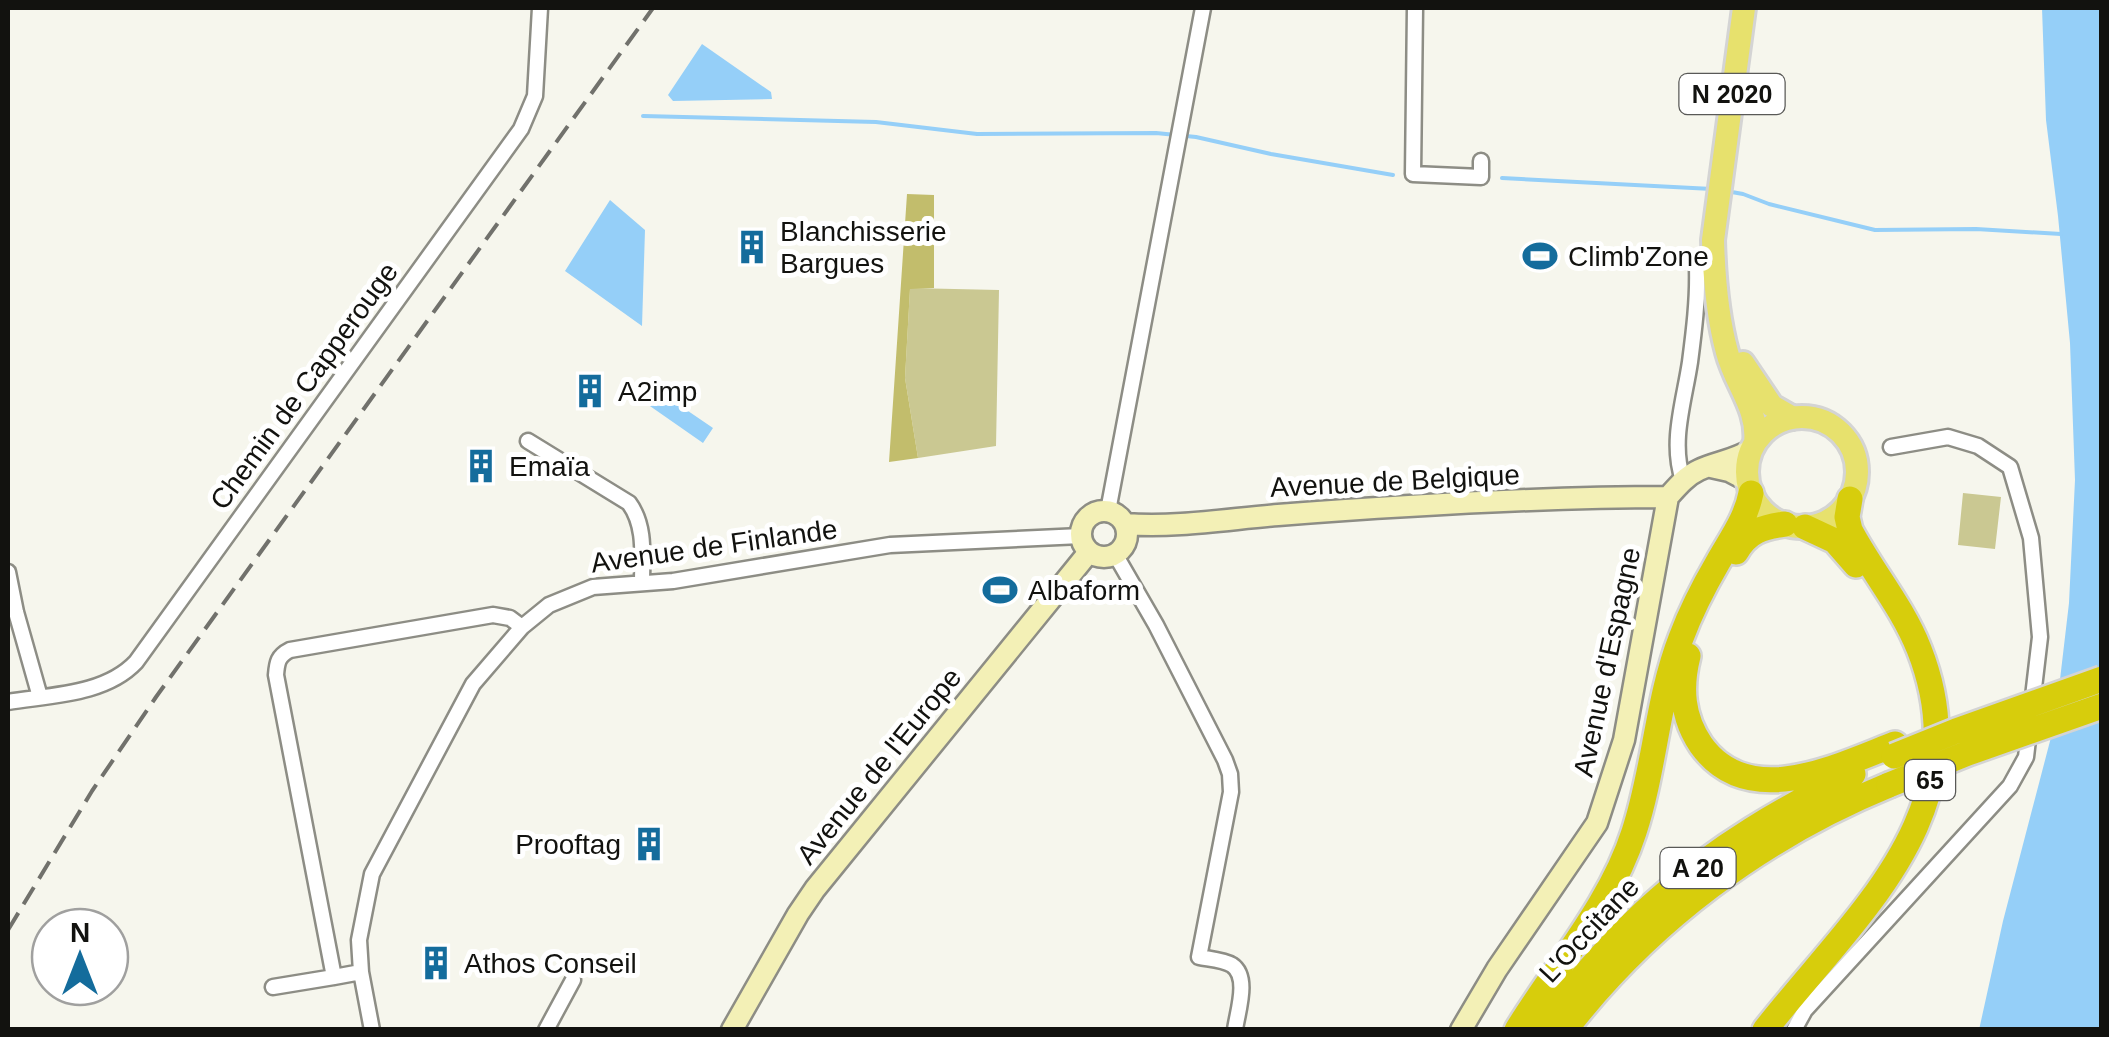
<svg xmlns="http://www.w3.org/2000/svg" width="2109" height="1037" font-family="Helvetica,sans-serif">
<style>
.green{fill:#cac892}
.forest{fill:#c2bd6c}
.water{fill:#95cff8}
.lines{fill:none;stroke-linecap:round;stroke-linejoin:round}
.stream{stroke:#95cff8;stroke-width:4}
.street-casing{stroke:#8d8d85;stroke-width:19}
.secondary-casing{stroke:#8d8d85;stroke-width:25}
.primary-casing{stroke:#d4d4d4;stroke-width:28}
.highway-casing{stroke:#d4d4d4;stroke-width:30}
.street{stroke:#fff;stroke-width:14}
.secondary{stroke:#f3f0b6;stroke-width:20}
.primary{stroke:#e7e16d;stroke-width:22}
.highway{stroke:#d7cd0c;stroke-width:25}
.rail{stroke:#71716c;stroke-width:4;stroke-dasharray:20 10;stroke-linecap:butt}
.highway-bridge-casing{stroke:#d4d4d4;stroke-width:30;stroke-linecap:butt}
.highway-bridge{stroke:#d7cd0c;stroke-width:25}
.labels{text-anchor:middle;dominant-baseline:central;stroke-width:10;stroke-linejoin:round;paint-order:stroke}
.shield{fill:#fff;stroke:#595957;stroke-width:2.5}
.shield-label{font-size:25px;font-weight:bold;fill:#12120f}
.poi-label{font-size:28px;fill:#12120f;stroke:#fff;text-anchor:start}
.street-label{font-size:28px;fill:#12120f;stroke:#fff}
</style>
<rect width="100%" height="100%" fill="#f6f6ed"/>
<!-- green -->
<path class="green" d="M910 288 999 290 996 446 918 458 905 378Z
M1963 493 2001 497 1995 549 1958 545Z"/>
<!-- forest -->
<path class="forest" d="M907 194 934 195V288L910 289 905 378 918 458 889 462Z"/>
<!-- water -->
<path class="water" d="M2042 8H2101V1029L1979 1030 2003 921 2055 722 2069 603 2075 480 2070 343 2058 216 2046 120Z
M702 44 771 92 772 99 673 101 668 95Z
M610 200 645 230 642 326 565 271Z
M647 383 713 428 703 443 637 397Z"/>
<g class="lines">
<!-- stream -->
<path class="stream" d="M643 116 876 122 977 134 1156 133 1196 137 1271 154 1393 175
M1502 178 1712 189
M1726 191 1743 194 1769 204 1875 230 1976 229 2061 234"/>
<!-- street casing -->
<g class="street-casing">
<path id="street" d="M1415 8 1413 174 1481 177V161
M528 441 629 503C646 526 642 556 642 583
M1891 447 1948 437 1978 446 2010 467 2031 538 2040 637 2032 705
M1683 480C1670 442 1684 402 1690 362 1694 331 1698 299 1697 267
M1108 511 1203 8
M1115 554 1156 625 1225 760 1230 774 1231 792 1199 957C1209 959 1224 960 1232 965 1250 977 1237 1013 1235 1030
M8 572 16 612 40 697
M8 702C50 695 105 695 136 662L521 129 535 96 540 8
M361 972 334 977 276 675C277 662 278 656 290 650L493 615 510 618 522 627
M273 987 334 977
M372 1030 361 972 359 940 372 874 473 684 522 627 549 605 593 587 673 581 890 545 1081 536
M546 1030 573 980
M1794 1030 1805 1010 2010 786 2026 757 2029 731"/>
</g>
<!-- secondary casing -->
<g class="secondary-casing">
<path id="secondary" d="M1711 467 1729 471 1748 481
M1081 534a23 23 0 1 1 46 0a23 23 0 1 1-46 0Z
M1125 524C1176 528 1228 519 1278 515 1408 505 1538 497 1668 497
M732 1030 798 914 815 889 1089 552
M1461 1030 1497 969 1597 823 1624 740 1668 497C1677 487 1686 476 1699 470 1716 462 1736 460 1752 449"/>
</g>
<!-- primary casing -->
<g class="primary-casing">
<path id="primary" d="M1744 8 1713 240C1714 275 1718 319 1727 352 1735 384 1759 409 1755 443
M1743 363 1772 406 1793 418
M1747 472a55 55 0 1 1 110 0a55 55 0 1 1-110 0Z"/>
</g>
<!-- highway casing -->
<g class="highway-casing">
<path id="highway" d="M1805 527 1835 541 1856 565
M1736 552C1748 531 1763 527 1785 524
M1688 656C1680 688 1682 717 1701 745 1748 811 1836 767 1895 744
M1517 1030C1557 965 1611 904 1634 832 1655 768 1657 700 1681 638 1691 611 1704 586 1718 562 1731 539 1746 519 1751 493
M1540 1030C1576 983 1614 938 1659 899 1716 847 1784 808 1853 774
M1565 1030C1649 921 1762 837 1889 785
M1765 1030C1855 915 1983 811 1919 649 1902 606 1871 570 1850 530L1847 517 1850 499"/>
</g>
<!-- street -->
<use href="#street" class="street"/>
<!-- secondary -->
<use href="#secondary" class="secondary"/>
<!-- primary -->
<use href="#primary" class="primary"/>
<!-- highway -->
<use href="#highway" class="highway"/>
<!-- rail -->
<path class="rail" d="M8 930 92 791 156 697 653 8"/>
<!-- highway-bridge casing -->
<g class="highway-bridge-casing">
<path id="highway-bridge" d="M1894 756 1956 731 2102 679
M1889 785 1968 753 2102 706"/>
</g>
<!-- highway-bridge -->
<use href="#highway-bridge" class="highway-bridge"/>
</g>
<!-- icons -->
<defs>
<g id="building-bare" transform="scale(2.7)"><path d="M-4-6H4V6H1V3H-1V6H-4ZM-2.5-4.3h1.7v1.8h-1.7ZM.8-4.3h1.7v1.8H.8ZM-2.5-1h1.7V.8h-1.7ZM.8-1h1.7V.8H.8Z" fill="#146c9c" stroke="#fff" stroke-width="2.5" paint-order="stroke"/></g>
<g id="stadium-bare" transform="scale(2.7)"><path d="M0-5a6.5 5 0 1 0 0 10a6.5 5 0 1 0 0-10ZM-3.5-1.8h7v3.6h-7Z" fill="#146c9c" stroke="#fff" stroke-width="2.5" paint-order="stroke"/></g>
</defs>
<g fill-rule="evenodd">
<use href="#building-bare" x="752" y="247"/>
<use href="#stadium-bare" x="1540" y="256"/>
<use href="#building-bare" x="590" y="391"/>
<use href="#building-bare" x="481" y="466"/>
<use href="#stadium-bare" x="1000" y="590"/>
<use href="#building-bare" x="649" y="844"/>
<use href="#building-bare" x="436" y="963"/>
</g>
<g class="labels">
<!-- shield labels -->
<g class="shield">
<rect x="1679.5" y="74" width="105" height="40" rx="8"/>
<rect x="1905" y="760" width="50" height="40" rx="8"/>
<rect x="1660.5" y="848" width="75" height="40" rx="8"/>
</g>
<g class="shield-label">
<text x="1732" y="94">N 2020</text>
<text x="1930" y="780">65</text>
<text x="1698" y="868">A 20</text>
</g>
<!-- poi labels -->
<g class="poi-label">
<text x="780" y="231">Blanchisserie<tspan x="780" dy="32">Bargues</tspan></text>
<text x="1568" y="256">Climb'Zone</text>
<text x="618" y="391">A2imp</text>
<text x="509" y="466">Emaïa</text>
<text x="1028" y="590">Albaform</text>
<text x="621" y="844" text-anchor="end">Prooftag</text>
<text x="464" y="963">Athos Conseil</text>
</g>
<!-- street labels -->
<g class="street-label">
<text transform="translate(304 386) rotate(-54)">Chemin de Capperouge</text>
<text transform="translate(1395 481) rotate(-3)">Avenue de Belgique</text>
<text transform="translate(714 546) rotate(-8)">Avenue de Finlande</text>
<text transform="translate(1607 662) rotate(-78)">Avenue d'Espagne</text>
<text transform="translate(879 766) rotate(-51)">Avenue de l'Europe</text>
<text transform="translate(1589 930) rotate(-47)">L'Occitane</text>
</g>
</g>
<!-- border -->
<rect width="2109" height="1037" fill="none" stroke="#12120f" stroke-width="20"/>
<!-- north arrow -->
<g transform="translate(80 957)"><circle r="48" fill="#ffffff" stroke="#a0a09f" stroke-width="2.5"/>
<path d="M0-8L18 38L0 25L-18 38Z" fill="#146c9c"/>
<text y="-15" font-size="28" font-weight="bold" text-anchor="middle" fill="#12120f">N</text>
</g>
</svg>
